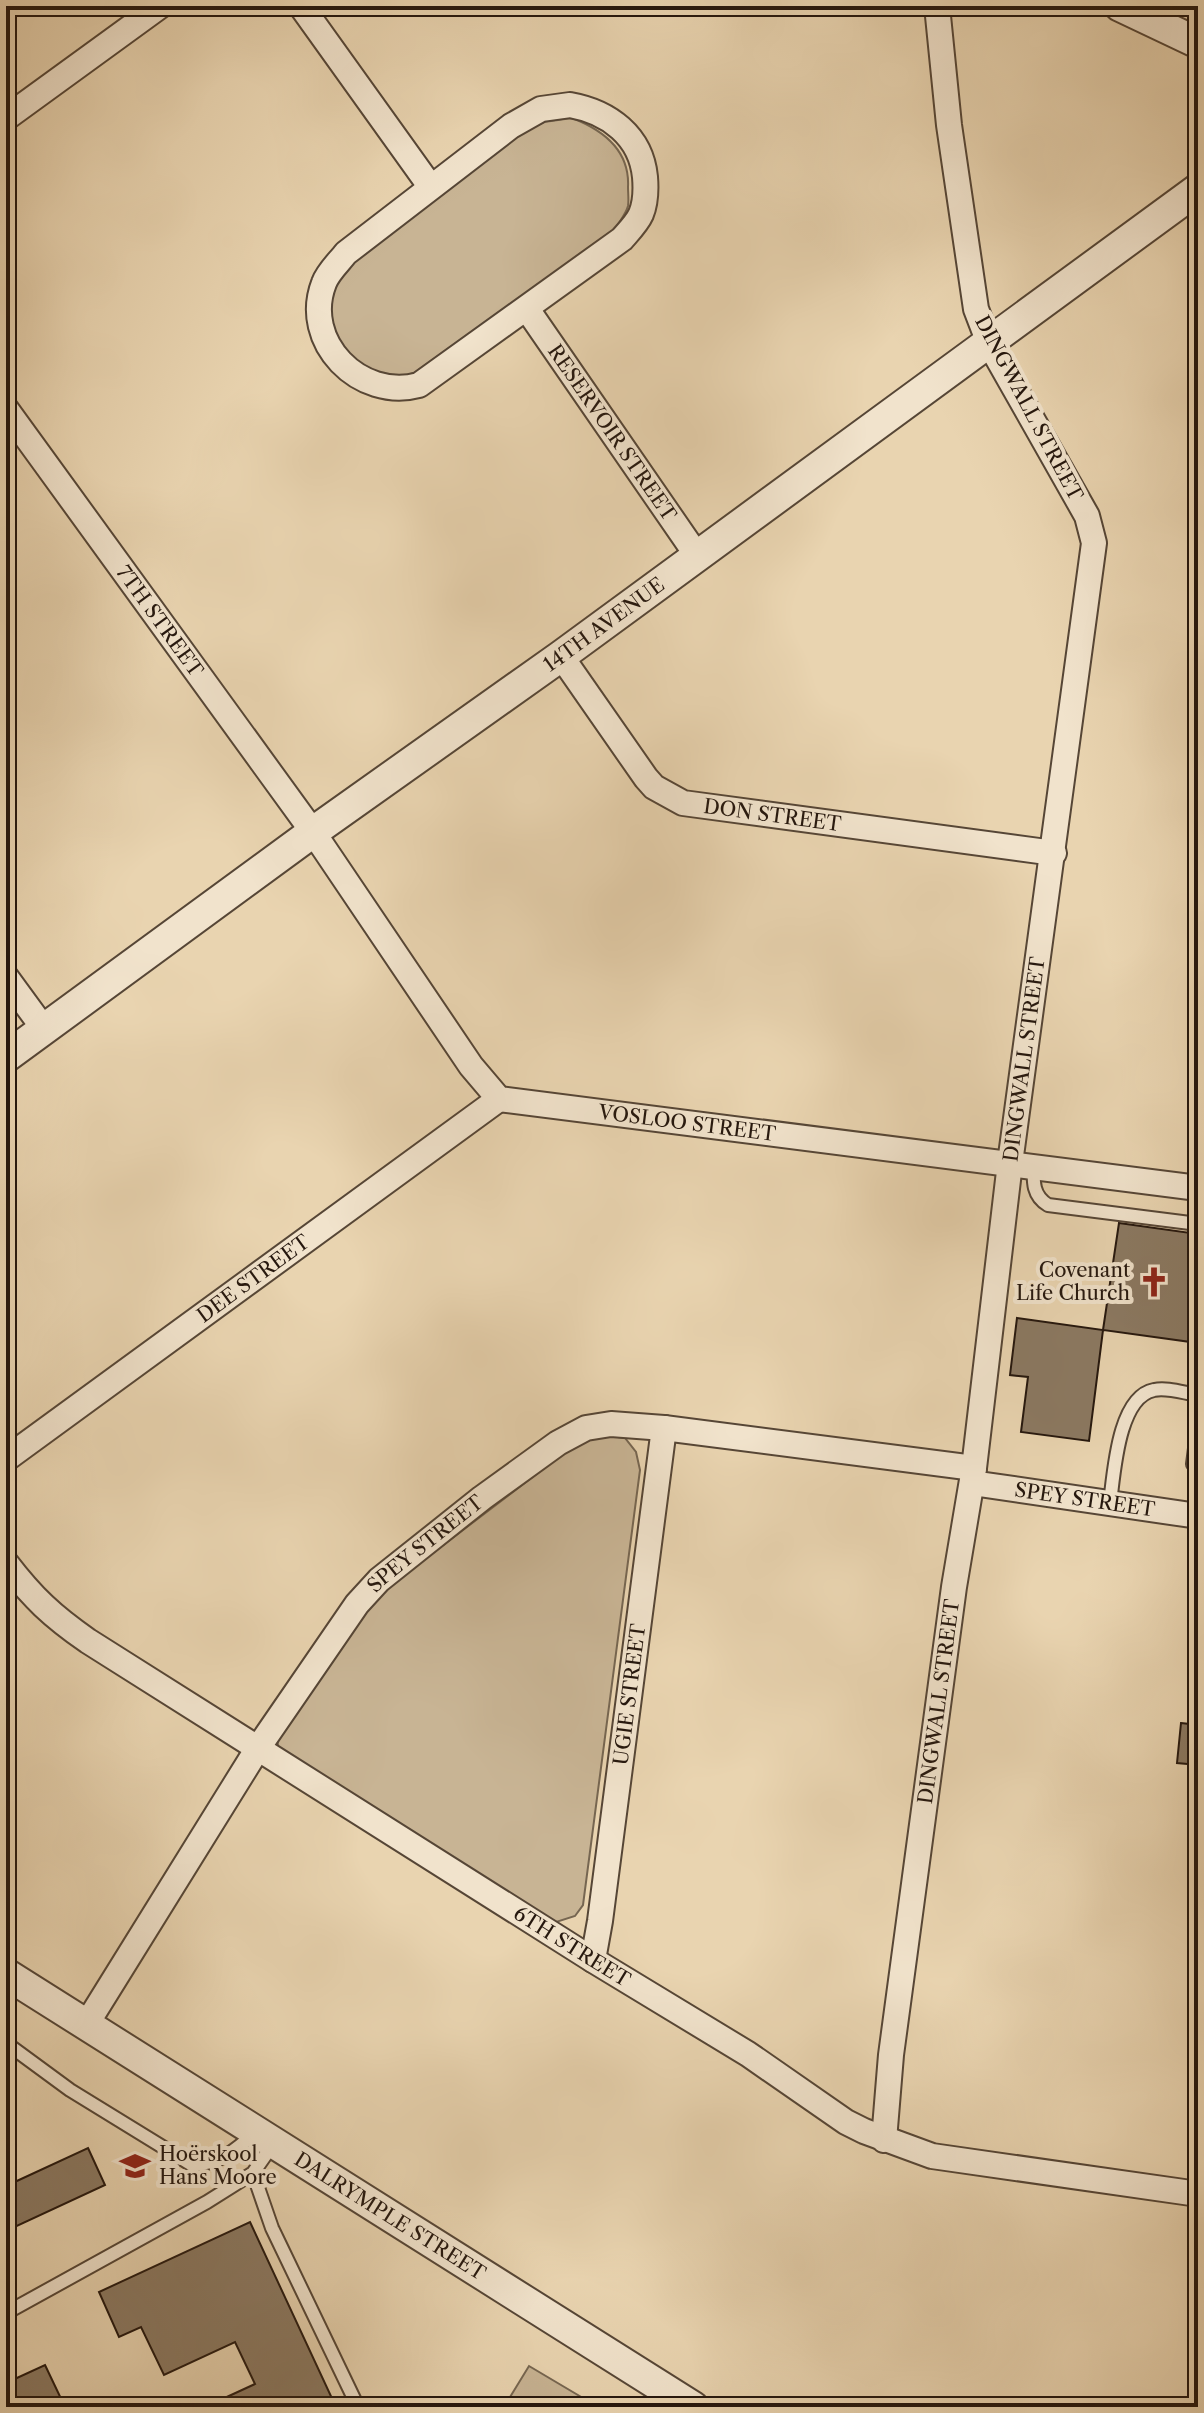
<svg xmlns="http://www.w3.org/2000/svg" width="1204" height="2413" font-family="'Libre Caslon Text',serif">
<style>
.green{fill:#c8b494;stroke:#766651;stroke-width:2}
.building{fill:#8b7962;stroke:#25170e;stroke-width:2}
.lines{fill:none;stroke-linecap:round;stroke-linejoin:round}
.service-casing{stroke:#564636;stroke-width:16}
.minor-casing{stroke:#564636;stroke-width:28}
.tertiary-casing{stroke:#564636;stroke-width:34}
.service{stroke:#f1e3cc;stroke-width:12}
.minor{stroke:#f1e3cc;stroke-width:24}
.tertiary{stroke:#f1e3cc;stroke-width:30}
.labels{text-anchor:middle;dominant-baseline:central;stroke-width:8;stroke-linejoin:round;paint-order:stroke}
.street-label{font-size:20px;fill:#25170e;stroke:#f1e3cc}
.poi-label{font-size:20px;fill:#25170e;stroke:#f1e3cc;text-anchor:end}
</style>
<rect width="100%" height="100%" fill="#e9d4b0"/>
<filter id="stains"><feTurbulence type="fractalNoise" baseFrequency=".0025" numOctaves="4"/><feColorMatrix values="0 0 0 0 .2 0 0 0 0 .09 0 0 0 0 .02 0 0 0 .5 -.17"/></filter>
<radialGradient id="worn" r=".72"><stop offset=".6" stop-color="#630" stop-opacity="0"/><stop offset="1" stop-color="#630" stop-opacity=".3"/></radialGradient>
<!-- green -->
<path class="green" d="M572 118C603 130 630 150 628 187 628 193 629 201 628 206 626 214 619 222 615 229L414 373 393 379 351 365 325 324 331 278 518 134 544 122Z
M596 1434 625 1438 636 1452 640 1470 583 1905 575 1916 550 1924 284 1757 278 1746 277 1735 366 1604 560 1456Z
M529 2366 598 2407H504Z"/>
<!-- building -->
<path class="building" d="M1119 1223 1198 1234V1343L1103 1330Z
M1017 1318 1103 1330 1089 1441 1021 1432 1028 1377 1010 1375Z
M1181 1723 1198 1725V1765L1177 1763Z
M88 2148 105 2185 6 2231V2186Z
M250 2222 336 2407H205L255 2384 235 2342 164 2375 141 2327 119 2337 99 2292Z
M45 2365 65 2407H6V2383Z"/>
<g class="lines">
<!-- service casing -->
<g class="service-casing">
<path id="service" d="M1034 1166C1033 1182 1033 1196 1048 1205L1198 1224
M1193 1464 1198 1425
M1110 1503C1114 1473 1118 1397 1154 1390 1167 1387 1184 1393 1198 1395
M6 2043 70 2090 192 2165C220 2164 236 2150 256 2132
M253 2173 272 2228 358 2407
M6 2313 207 2202 253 2173 274 2143"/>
</g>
<!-- minor casing -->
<g class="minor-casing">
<g id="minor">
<path d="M301 6 430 186"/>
<path d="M570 105C609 112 641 136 645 177 646 189 646 202 641 214 637 223 629 231 622 239L419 385C360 401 301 342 324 283 328 272 339 262 346 253L511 126 541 109Z"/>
<path d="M6 118 160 6"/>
<path id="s1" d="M527 309 696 554"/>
<path id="s2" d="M6 409 313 832 471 1066 499 1099 1198 1188"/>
<path id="s3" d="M561 656 646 778 654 787 683 803 1054 853"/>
<path d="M6 977 44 1029"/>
<path id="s4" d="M6 1459 499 1099"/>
<path id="s5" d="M972 1483 1198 1516"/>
<path id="s6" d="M6 1563C33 1598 52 1616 88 1641L593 1960 748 2054 846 2122 864 2131 932 2156 1198 2194"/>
<path id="s7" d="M593 1960 600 1921 664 1428"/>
<path id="s8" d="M86 2025 258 1748 357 1604 379 1580 482 1498 558 1443 586 1428 611 1424 664 1428 974 1468"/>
<path id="s9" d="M884 2140 891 2055 954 1587 974 1468 1010 1163 1094 543 1087 516 989 343 976 309 949 125 937 6"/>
</g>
</g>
<!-- tertiary casing -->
<g class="tertiary-casing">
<g id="tertiary">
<path d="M1120 6 1198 43"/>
<path id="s10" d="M6 1057 313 832 561 656 1198 189"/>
<path id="s11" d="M6 1974 693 2407"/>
</g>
</g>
<!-- service -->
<use href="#service" class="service"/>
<!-- minor -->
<use href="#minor" class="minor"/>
<!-- tertiary -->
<use href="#tertiary" class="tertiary"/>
</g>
<!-- icons -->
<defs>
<g id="church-bare" transform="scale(2.4)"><path d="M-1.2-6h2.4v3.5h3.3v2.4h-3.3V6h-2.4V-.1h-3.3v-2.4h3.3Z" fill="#8f2418" stroke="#f1e3cc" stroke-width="2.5" paint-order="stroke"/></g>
<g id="school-bare" transform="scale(2.4)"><path d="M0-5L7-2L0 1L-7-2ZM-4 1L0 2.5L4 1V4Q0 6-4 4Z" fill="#8f2418" stroke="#f1e3cc" stroke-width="2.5" paint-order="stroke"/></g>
</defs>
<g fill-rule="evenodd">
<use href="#church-bare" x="1154" y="1282"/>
<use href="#school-bare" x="135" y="2166"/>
</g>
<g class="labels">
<!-- street labels -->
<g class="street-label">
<text transform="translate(1029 408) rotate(62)">DINGWALL STREET</text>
<text stroke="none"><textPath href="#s1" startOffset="150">RESERVOIR STREET</textPath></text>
<text stroke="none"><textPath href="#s2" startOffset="262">7TH STREET</textPath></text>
<text stroke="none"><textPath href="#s10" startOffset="738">14TH AVENUE</textPath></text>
<text stroke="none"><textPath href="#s3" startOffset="284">DON STREET</textPath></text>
<text stroke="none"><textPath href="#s9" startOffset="1090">DINGWALL STREET</textPath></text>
<text stroke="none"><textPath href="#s2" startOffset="1038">VOSLOO STREET</textPath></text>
<text stroke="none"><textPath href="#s4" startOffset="306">DEE STREET</textPath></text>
<text stroke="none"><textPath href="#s5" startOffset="114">SPEY STREET</textPath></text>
<text stroke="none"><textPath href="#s8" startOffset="592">SPEY STREET</textPath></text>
<text stroke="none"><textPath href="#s7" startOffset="268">UGIE STREET</textPath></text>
<text stroke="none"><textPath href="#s9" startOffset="442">DINGWALL STREET</textPath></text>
<text stroke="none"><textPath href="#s6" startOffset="686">6TH STREET</textPath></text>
<text stroke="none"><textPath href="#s11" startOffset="454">DALRYMPLE STREET</textPath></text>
</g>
<!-- poi labels -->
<g class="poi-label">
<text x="1130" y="1270">Covenant<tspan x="1130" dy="23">Life Church</tspan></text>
<text x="159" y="2154" text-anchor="start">Hoërskool<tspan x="159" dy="23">Hans Moore</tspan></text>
</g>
</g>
<!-- margin -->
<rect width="1204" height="2413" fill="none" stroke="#e9d4b0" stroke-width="32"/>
<rect x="8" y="8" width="1188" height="2397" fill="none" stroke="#25170e" stroke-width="4"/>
<rect x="16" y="16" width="1172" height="2381" fill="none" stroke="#25170e" stroke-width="2"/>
<rect width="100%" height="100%" filter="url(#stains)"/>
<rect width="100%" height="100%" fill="url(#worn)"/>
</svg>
